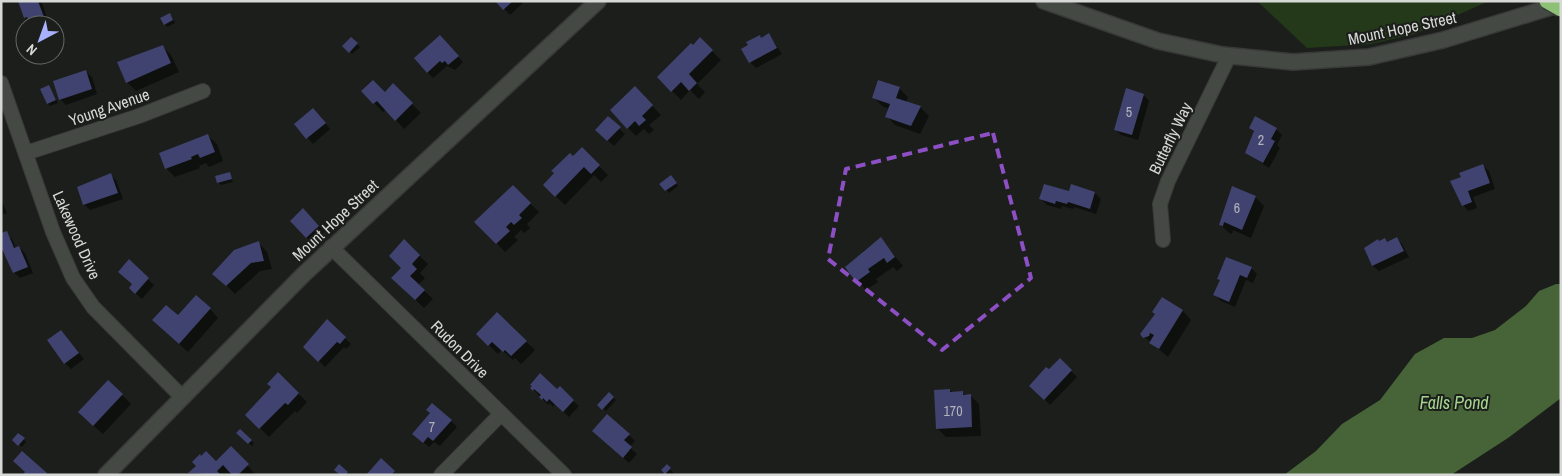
<svg xmlns="http://www.w3.org/2000/svg" width="1562" height="476" font-family="'Archivo Narrow',sans-serif">
<style>
.green{fill:#233919}
.water{fill:#476439}
.shadow{fill:#0007}
.building{fill:#40426f}
.lines{fill:none;stroke-linecap:round;stroke-linejoin:round}
.street-casing{stroke:#383a37;stroke-width:16}
.secondary-casing{stroke:#383a37;stroke-width:18}
.street{stroke:#454944;stroke-width:14}
.secondary{stroke:#454944;stroke-width:15}
.highway-bridge-casing{stroke:#383a37;stroke-width:18;stroke-linecap:butt}
.highway-bridge{stroke:#8dc175;stroke-width:15}
.marked{fill:none;stroke:#8d4fc4;stroke-width:4;stroke-dasharray:10 6;stroke-linejoin:round}
.labels{text-anchor:middle;dominant-baseline:central;stroke-width:4;stroke-linejoin:round;paint-order:stroke}
.number-label{font-size:14px;fill:#b1b3bc}
.street-label{font-size:16px;fill:#d7d9d6;stroke:#1b1e1a}
.water-label{font-size:18px;font-style:italic;fill:#a5d490;stroke:#1b1e1a}
</style>
<rect width="100%" height="100%" fill="#1b1e1a"/>
<!-- green -->
<path class="green" d="M1257 1H1489L1415 34 1371 44 1307 48Z"/>
<!-- water -->
<path class="water" d="M1556 284H1561V398L1508 438 1451 475H1284L1316 451 1342 424 1380 400 1415 354 1444 338H1472L1495 330 1526 306 1539 291Z"/>
<!-- shadow -->
<path class="shadow" d="M19 1H41L50 25H31L25 17Z
M497 1H522L523 3 510 15Z
M170 14 175 23 167 27 165 24Z
M769 35 782 54 756 68 750 62 762 39Z
M351 38 360 47 352 54 344 46Z
M700 39 721 60 697 84 705 92 699 99 690 90 681 100 658 77Z
M446 42 463 62 455 70 447 66 433 78 427 72Z
M162 46 171 55 179 72 136 91 127 82 118 62Z
M86 72 92 77 97 94 66 105 60 99Z
M393 85 421 113 404 129 386 109 383 112 363 91 385 94Z
M49 86 58 103 50 106 48 104Z
M635 88 661 115 649 125 654 130 649 134 644 129 636 136 628 128Z
M899 88 908 97 906 102 920 107 929 116 920 134 895 125 887 116 889 109 882 106 874 98Z
M1144 95 1149 101 1138 140 1121 135 1115 129Z
M319 115 330 129 313 144 296 124Z
M608 118 625 134 614 146 596 130Z
M1250 128 1276 129 1282 135 1277 145 1280 148 1269 168 1246 153 1255 133Z
M208 136 217 144 223 161 209 167 206 163 199 166 200 168 175 177 166 168Z
M582 149 608 175 601 182 594 175 565 205 544 185Z
M1483 166 1489 171 1495 189 1473 197 1477 208 1468 211 1463 205 1462 178Z
M229 173 233 182 221 185 218 182Z
M110 175 116 180 123 199 90 210 84 204Z
M674 179 678 186 669 193 661 184Z
M1072 186 1095 193 1101 199 1096 214 1074 207 1073 209 1062 206 1061 209 1047 205 1041 199 1070 193Z
M513 187 539 212 527 224 530 228 524 233 521 230 514 237 518 240 505 252 476 222Z
M1255 197 1264 206 1251 238 1233 230 1232 234 1229 233 1220 224Z
M1 199 7 213 1 215Z
M309 216 324 232 312 243 291 221Z
M6 233 12 239 16 248 19 247 25 253 33 273 20 278 14 272 6 253 1 255V235Z
M1396 238 1402 244 1409 257 1379 271 1373 266 1365 249 1385 240 1388 243Z
M881 239 903 266 897 271 893 267 876 279 878 282 866 290 847 267 865 254 863 251Z
M404 241 428 264 420 273 425 278 418 285 433 299 424 308 393 278 403 268Z
M259 243 267 252 272 269 260 271 235 294 223 282Z
M129 261 154 285 142 299 130 288 133 285Z
M1251 268 1257 274 1253 283 1246 280 1235 307 1221 301 1215 295 1221 281 1218 278Z
M1162 299 1183 311 1191 320 1168 357 1141 334 1156 314Z
M210 309 218 318 188 352 162 329Z
M497 314 535 350 521 364 515 358 513 360 502 350 498 354 477 334Z
M327 321 351 344 346 349 344 347 325 367 305 347Z
M61 331 84 359 71 369 65 363Z
M1060 360 1077 377 1050 405 1031 386Z
M278 374 307 402 297 413 295 411 269 437 247 415 273 387Z
M532 388 573 401 579 406 569 417 555 404 553 407 550 403 548 405Z
M950 390 953 393 970 395 979 404 981 436 946 437 937 428Z
M609 394 616 400 606 411 599 405Z
M122 395 131 404 103 434 88 421Z
M451 421 457 427 440 446 434 442 429 447 420 439Z
M240 430 254 443 252 446 237 433Z
M18 434 26 442 22 447 13 440Z
M629 435 635 441 629 447 637 454 629 463 600 436Z
M231 448 256 475 190 473 198 466 216 463Z
M667 466 675 475H664Z"/>
<!-- building -->
<path class="building" d="M18 1H38L47 25H30L27 17 24 18Z
M495 1H513L503 10Z
M170 13 173 20 164 25 160 18Z
M769 33 777 48 749 63 741 49 748 45 746 42 760 35 761 38Z
M440 35 459 56 448 65 445 61 442 63 440 61 427 73 414 58Z
M351 37 358 43 349 53 342 46Z
M700 37 713 50 689 74 697 83 689 91 681 82 671 92 657 77 691 43 693 45Z
M163 45 171 63 126 83 117 62Z
M86 70 92 89 59 100 53 81Z
M373 80 385 92 393 83 413 103 395 121 377 101 373 104 361 91Z
M878 80 900 87 896 98 921 106 911 126 885 117 890 104 872 98Z
M49 85 56 100 47 104 40 89Z
M635 86 653 105 642 116 646 120 639 126 635 121 627 129 610 110Z
M1126 88 1144 94 1132 135 1114 130Z
M313 108 326 123 306 139 294 124Z
M608 116 621 127 607 141 595 130Z
M1255 116 1277 128 1271 139 1275 141 1263 163 1245 153 1254 131 1249 128Z
M208 134 215 152 200 158 198 154 191 157 192 159 165 169 159 153Z
M582 147 600 165 591 174 584 167 555 197 543 185 554 173 551 171 570 153 573 156Z
M1483 164 1490 183 1468 191 1472 202 1462 206 1450 181 1461 177 1459 173Z
M230 172 232 179 217 183 215 176Z
M111 173 118 193 83 205 77 187Z
M671 175 677 183 665 191 659 184Z
M1044 184 1069 191 1071 184 1095 192 1090 209 1068 202 1067 204 1056 201 1055 204 1039 199Z
M513 185 531 203 519 215 522 218 514 225 511 222 506 227 510 231 496 244 474 222Z
M1232 186 1256 196 1242 230 1224 222 1223 226 1219 225Z
M303 208 319 226 306 238 290 221Z
M7 231 14 248 19 246 28 267 13 273 1 247V233Z
M881 237 895 257 887 263 884 258 868 269 870 272 856 282 845 267Z
M1397 237 1404 251 1372 266 1364 248 1378 239 1379 241 1385 238 1387 242Z
M404 239 420 255 412 264 417 269 410 276 425 290 415 300 391 278 401 268 389 256Z
M259 241 264 261 251 263 226 286 212 274 234 250Z
M1226 257 1252 267 1247 278 1240 275 1229 302 1213 295 1220 280 1217 279Z
M129 259 149 278 135 294 129 288 132 284 118 272Z
M196 295 211 308 179 344 152 320 166 305 178 315Z
M1162 297 1183 310 1159 349 1149 343 1154 335 1150 333 1149 336 1143 338 1140 334 1155 314 1152 312Z
M497 312 527 341 511 356 505 350 503 352 492 342 488 346 476 334Z
M327 319 346 337 340 344 337 342 318 362 303 347Z
M61 330 79 353 64 364 47 340Z
M1060 358 1072 370 1044 400 1029 386 1046 367 1049 369Z
M278 372 299 393 288 405 285 403 259 429 245 415 271 387 267 384Z
M540 373 557 389 560 386 574 400 563 412 549 399 547 402 543 398 542 400 539 397 541 395 534 389 533 391 530 388 532 386 530 385Z
M108 380 123 394 93 426 78 412Z
M950 389V392L963 391V395L971 394 972 427 936 429 934 390Z
M609 392 614 397 602 410 597 405Z
M432 403 452 420 433 441 428 437 423 443 412 434 430 413 426 410Z
M607 414 630 434 624 440 632 447 623 458 592 431Z
M240 429 252 440 248 444 236 433Z
M18 433 25 438 18 446 12 440Z
M231 446 249 464 238 475H232L223 465 217 471 221 475 188 473 196 466 192 462 200 454 201 456 206 451 216 461Z
M22 451 47 473 45 475H22L25 472 13 461Z
M381 458 395 471 391 475H366Z
M339 464 348 472 346 475H340L334 470Z
M667 464 671 468 666 473 667 475H663L664 473 661 470Z"/>
<g class="lines">
<!-- street casing -->
<g class="street-casing">
<path id="street" d="M1 83 53 232 73 278 93 307 182 397
M26 153 139 116 203 91
M1163 240 1160 204 1168 181 1229 56
M331 247 564 475
M441 475 501 414"/>
</g>
<!-- secondary casing -->
<g class="secondary-casing">
<path id="secondary" d="M1044 1 1158 41 1223 55 1293 62 1369 57 1443 40 1561 4
M106 475 303 275 598 1"/>
</g>
<!-- street -->
<use href="#street" class="street"/>
<!-- secondary -->
<use href="#secondary" class="secondary"/>
<!-- highway-bridge casing -->
<g class="highway-bridge-casing">
<path id="highway-bridge" d="M1547 1 1561 9"/>
</g>
<!-- highway-bridge -->
<use href="#highway-bridge" class="highway-bridge"/>
</g>
<!-- marked area -->
<path class="marked" d="M993 133 1031 278 942 350 828 259 846 169Z"/>
<g class="labels">
<!-- number labels -->
<g class="number-label">
<text x="1129" y="112">5</text>
<text x="1261" y="140">2</text>
<text x="1237" y="208">6</text>
<text x="953" y="411">170</text>
<text x="432" y="427">7</text>
</g>
<!-- street labels -->
<g class="street-label">
<text transform="translate(1402 28) rotate(-12)">Mount Hope Street</text>
<text transform="translate(109 107) rotate(-19)">Young Avenue</text>
<text transform="translate(1170 138) rotate(-64)">Butterfly Way</text>
<text transform="translate(335 220) rotate(-43)">Mount Hope Street</text>
<text transform="translate(77 235) rotate(66)">Lakewood Drive</text>
<text transform="translate(460 349) rotate(45)">Rudon Drive</text>
</g>
<!-- water labels -->
<g class="water-label">
<text x="1454" y="402">Falls Pond</text>
</g>
</g>
<!-- border -->
<rect width="1562" height="476" fill="none" stroke="#d7d9d6" stroke-width="5"/>
<!-- north arrow -->
<g transform="translate(40 40) rotate(221)"><circle r="24" fill="#1b1e1a" stroke="#666965"/>
<path d="M0-4L9 19L0 12L-9 19Z" fill="#a9b0fc"/>
<text y="-8" font-size="14" font-weight="bold" text-anchor="middle" fill="#d7d9d6">N</text>
</g>
</svg>
